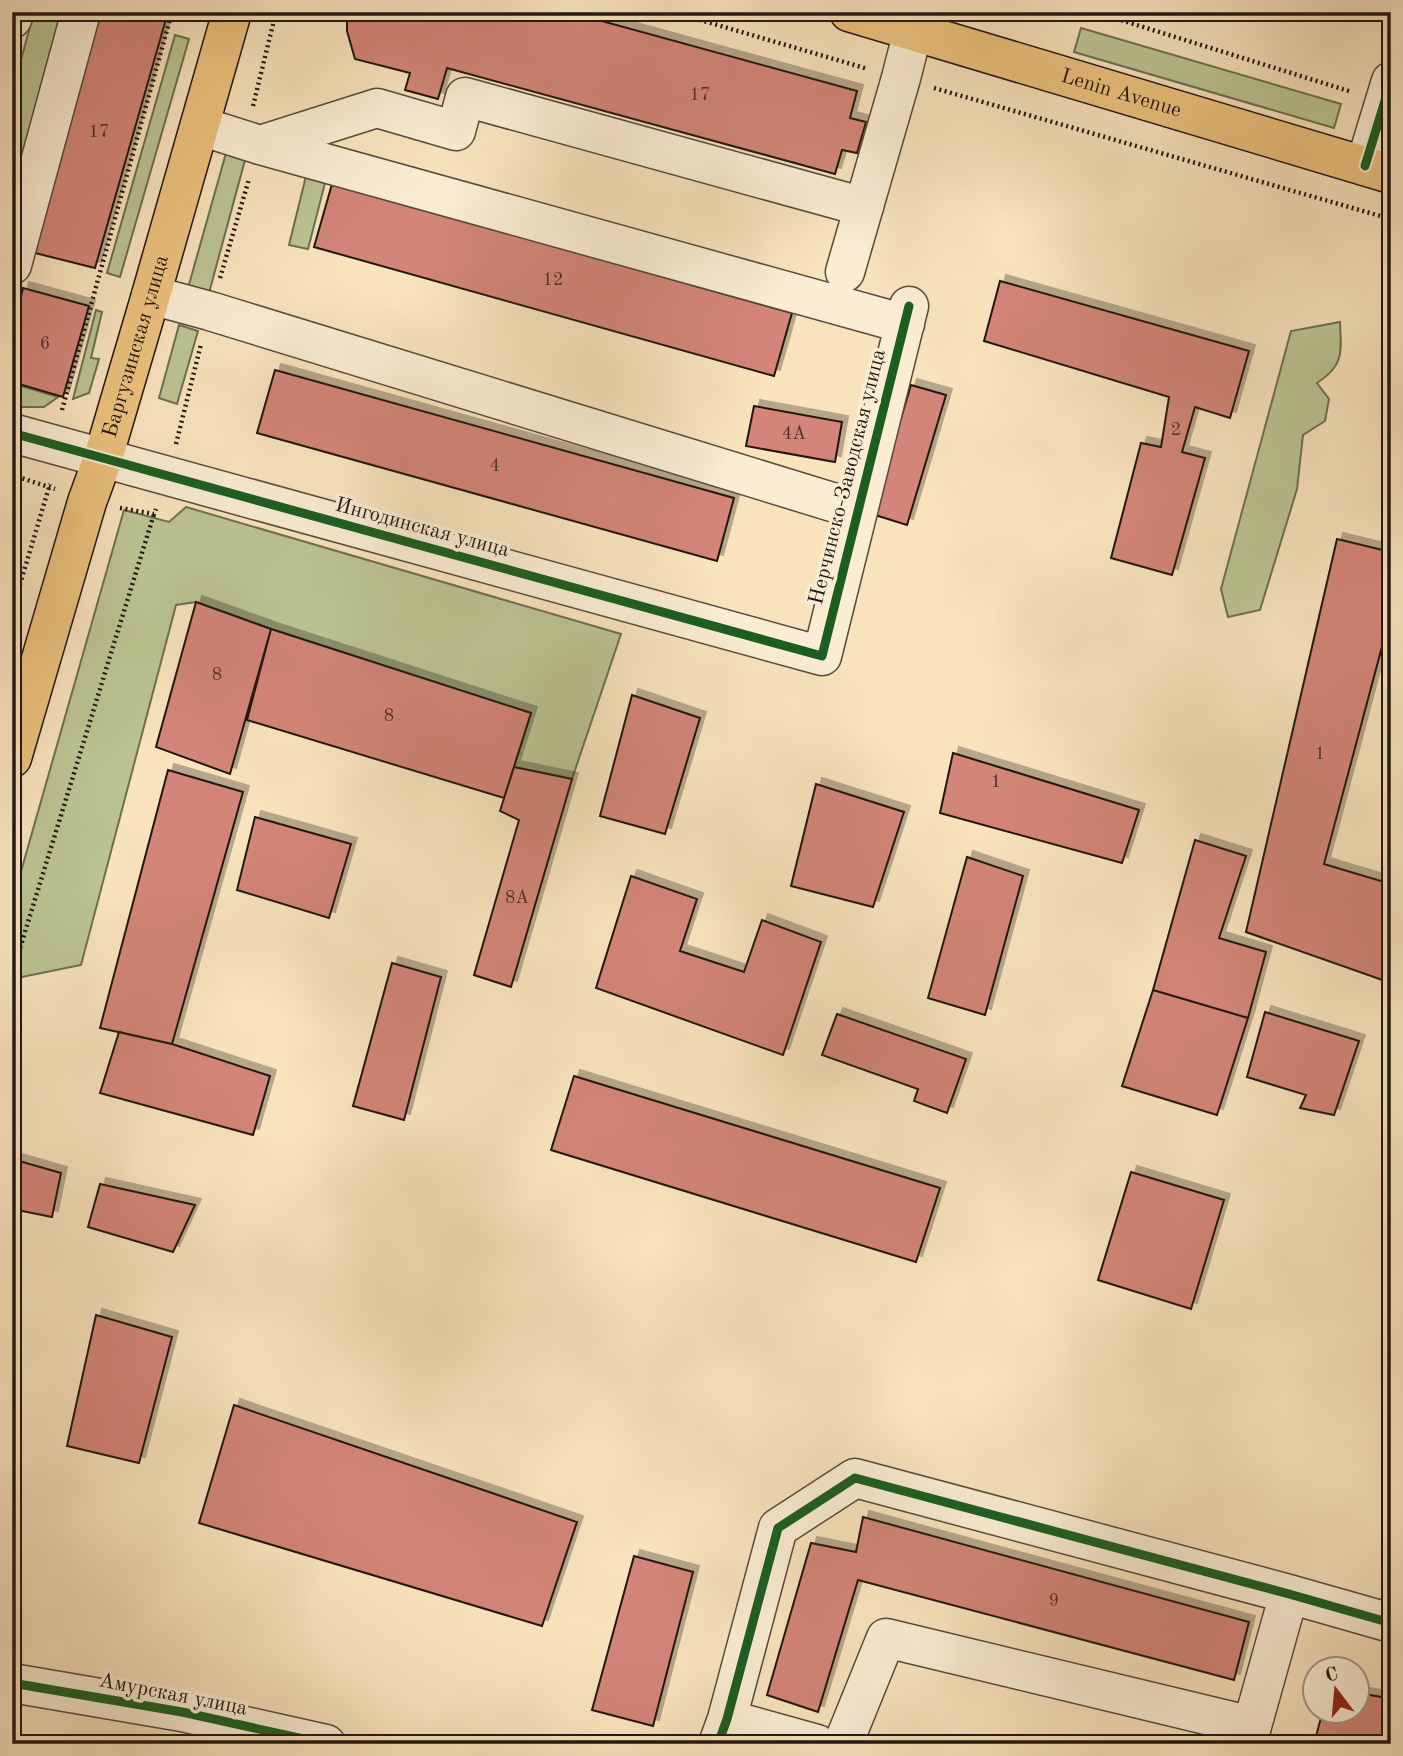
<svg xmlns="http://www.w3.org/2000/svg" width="1403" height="1756" font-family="'Old Standard TT',serif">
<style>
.green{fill:#bbc493;stroke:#6f6e52;stroke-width:2}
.building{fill:#d28578;stroke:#231711;stroke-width:2;filter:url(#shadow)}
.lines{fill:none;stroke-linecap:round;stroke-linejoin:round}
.minor-casing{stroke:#584a3c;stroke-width:41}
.major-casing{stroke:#231711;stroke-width:41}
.path{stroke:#231711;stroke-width:4.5;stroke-dasharray:2 3.5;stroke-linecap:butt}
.minor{stroke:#faedd4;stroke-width:38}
.major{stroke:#ecc27e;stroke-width:38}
.cycleway-casing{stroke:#faedd4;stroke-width:13}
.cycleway{stroke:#1b5e20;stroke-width:9}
.labels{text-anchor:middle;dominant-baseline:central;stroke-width:7;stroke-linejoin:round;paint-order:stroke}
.number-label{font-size:18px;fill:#4f322b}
.street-label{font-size:21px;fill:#231711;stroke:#faedd4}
</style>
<defs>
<filter id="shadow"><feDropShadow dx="6" dy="-6" stdDeviation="0" flood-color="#0004"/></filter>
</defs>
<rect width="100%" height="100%" fill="#f8e3bd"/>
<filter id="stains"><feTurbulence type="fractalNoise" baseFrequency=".00286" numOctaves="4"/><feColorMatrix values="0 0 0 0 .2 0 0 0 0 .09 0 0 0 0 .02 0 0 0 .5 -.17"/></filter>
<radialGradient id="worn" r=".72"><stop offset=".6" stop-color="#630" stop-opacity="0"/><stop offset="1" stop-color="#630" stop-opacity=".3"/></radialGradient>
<!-- green -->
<path class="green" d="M34 12H61L12 200V93Z
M1081 28 1341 104 1334 128 1074 52Z
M175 35 189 39 120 277 107 273Z
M226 153 245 160 209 293 188 288Z
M306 176 325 183 308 249 289 245Z
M96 310 102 312 91 358 99 359 89 393 73 399Z
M1340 322C1341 351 1345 365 1317 383L1329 399 1325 421 1303 435 1297 489 1260 610 1228 617 1221 589 1291 331Z
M179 325 198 331 177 404 159 398Z
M18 385 58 397 44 407H17Z
M186 507 621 634 572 779 514 767 531 713 271 629 196 602 176 605 81 965 12 979V903L124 510 169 522Z"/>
<!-- building -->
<path class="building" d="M98 12H168L95 268 31 252Z
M347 12H569L857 91 850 118 866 122 857 153 842 150 835 174 447 68 438 99 405 90 410 73 355 59 347 31Z
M332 184 792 313 774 376 314 247Z
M1000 281 1249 351 1230 418 1195 407 1182 452 1205 458 1172 575 1111 558 1141 443 1161 447 1169 397 984 341Z
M23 288 89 306 63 397 12 382V303L19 305Z
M275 370 734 498 717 561 257 433Z
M911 385 946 395 907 525 872 514Z
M754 406 842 422 835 462 746 446Z
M1337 539 1391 552V645L1383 643 1324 864 1391 884V983L1246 932Z
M196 602 271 629 230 774 156 747Z
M271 629 531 713 504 798 247 720Z
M632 695 700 718 665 834 600 816Z
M953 753 1139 810 1122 863 940 813Z
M514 767 572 779 511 987 474 975 519 820 500 811Z
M168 770 243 792 172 1044 100 1028Z
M816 784 904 812 873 907 791 886Z
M255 817 351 844 329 918 237 890Z
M1195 840 1246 856 1219 938 1266 952 1248 1018 1153 990Z
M967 857 1023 876 985 1015 928 998Z
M631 876 697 899 680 951 744 972 762 920 821 942 783 1055 596 988Z
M392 963 441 977 404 1120 353 1106Z
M1153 990 1248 1018 1217 1115 1122 1086Z
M1265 1012 1359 1041 1334 1115 1300 1108 1306 1095 1247 1077Z
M837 1014 966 1059 947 1113 914 1101 918 1089 822 1055Z
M119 1032 172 1044 270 1076 253 1135 100 1093Z
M574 1076 940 1188 916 1262 551 1150Z
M12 1159 61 1173 52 1217 12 1209Z
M1131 1172 1224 1200 1191 1309 1098 1280Z
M100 1184 195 1205 173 1252 88 1227Z
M96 1315 172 1337 139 1463 67 1446Z
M234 1405 577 1522 542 1626 199 1523Z
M863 1517 1249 1622 1234 1680 858 1580 818 1712 767 1695 811 1543 856 1552Z
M634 1556 693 1572 653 1726 592 1710Z
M1391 1667V1726L1388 1725 1383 1744H1314L1323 1710H1358V1693L1382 1697Z"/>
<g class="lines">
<!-- minor casing -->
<g class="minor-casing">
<path id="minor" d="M12 19 15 12
M200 126 260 145 905 324
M260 145 377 108 456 131 465 97 864 207
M1365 166 1391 81
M12 265 81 12
M845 272 901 78 913 31
M151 295 210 311 858 510
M12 433 822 656 909 306
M12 1683 182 1712 326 1744
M727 1719 817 1744
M1252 1726 1289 1594
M718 1744 727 1719 778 1528 855 1478 1289 1594 1391 1623
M843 1744 886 1638 1252 1726 1248 1744"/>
</g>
<!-- major casing -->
<g class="major-casing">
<g id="major">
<path id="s1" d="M849 12 1391 174"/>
<path id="s2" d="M12 758 87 502 103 458 151 295 232 12"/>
</g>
</g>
<!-- path -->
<path class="path" d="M673 12 868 69
M1095 12 1352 92
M934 88 1391 219
M253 106 276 12
M220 278 249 179
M62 410 172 12
M176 444 201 344
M12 475 55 489
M120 508 154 514 156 509
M12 611 50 484
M12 974 154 514"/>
<!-- minor -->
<use href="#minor" class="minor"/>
<!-- major -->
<use href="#major" class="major"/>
<!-- cycleway casing -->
<g class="cycleway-casing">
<path id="cycleway" d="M1365 166 1391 81
M12 433 822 656 909 306
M12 1683 182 1712 326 1744
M718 1744 727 1719 778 1528 855 1478 1289 1594 1391 1623"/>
</g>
<!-- cycleway -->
<use href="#cycleway" class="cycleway"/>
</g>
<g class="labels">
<!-- number labels -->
<g class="number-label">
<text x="700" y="95">17</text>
<text x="99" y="132">17</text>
<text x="553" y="280">12</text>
<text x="45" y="344">6</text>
<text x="1176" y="430">2</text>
<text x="794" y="434">4А</text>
<text x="495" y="466">4</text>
<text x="217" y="675">8</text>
<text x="389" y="716">8</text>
<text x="1320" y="754">1</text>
<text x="996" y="782">1</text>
<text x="517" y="898">8А</text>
<text x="1054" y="1601">9</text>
</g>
<!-- street labels -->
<g class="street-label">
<text stroke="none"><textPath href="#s1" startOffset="284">Lenin Avenue</textPath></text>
<text stroke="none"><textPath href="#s2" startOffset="430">Баргузинская улица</textPath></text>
<text transform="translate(848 477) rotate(-76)">Нерчинско-Заводская улица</text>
<text transform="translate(422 528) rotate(15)">Ингодинская улица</text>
<text transform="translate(173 1695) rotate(11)">Амурская улица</text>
</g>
</g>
<!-- margin -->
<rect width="1403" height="1756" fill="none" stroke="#f8e3bd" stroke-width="42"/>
<rect x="14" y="14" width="1375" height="1728" fill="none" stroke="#231711" stroke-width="3.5"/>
<rect x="21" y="21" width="1361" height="1714" fill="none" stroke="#231711" stroke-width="2"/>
<!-- north arrow -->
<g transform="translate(1336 1690) rotate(344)"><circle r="33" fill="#faedd4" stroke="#a49786" stroke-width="2"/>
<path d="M0-5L12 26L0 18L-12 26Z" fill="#8f2418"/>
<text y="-10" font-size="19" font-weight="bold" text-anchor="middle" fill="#231711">С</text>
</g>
<rect width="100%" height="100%" filter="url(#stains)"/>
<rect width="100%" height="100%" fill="url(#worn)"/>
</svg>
